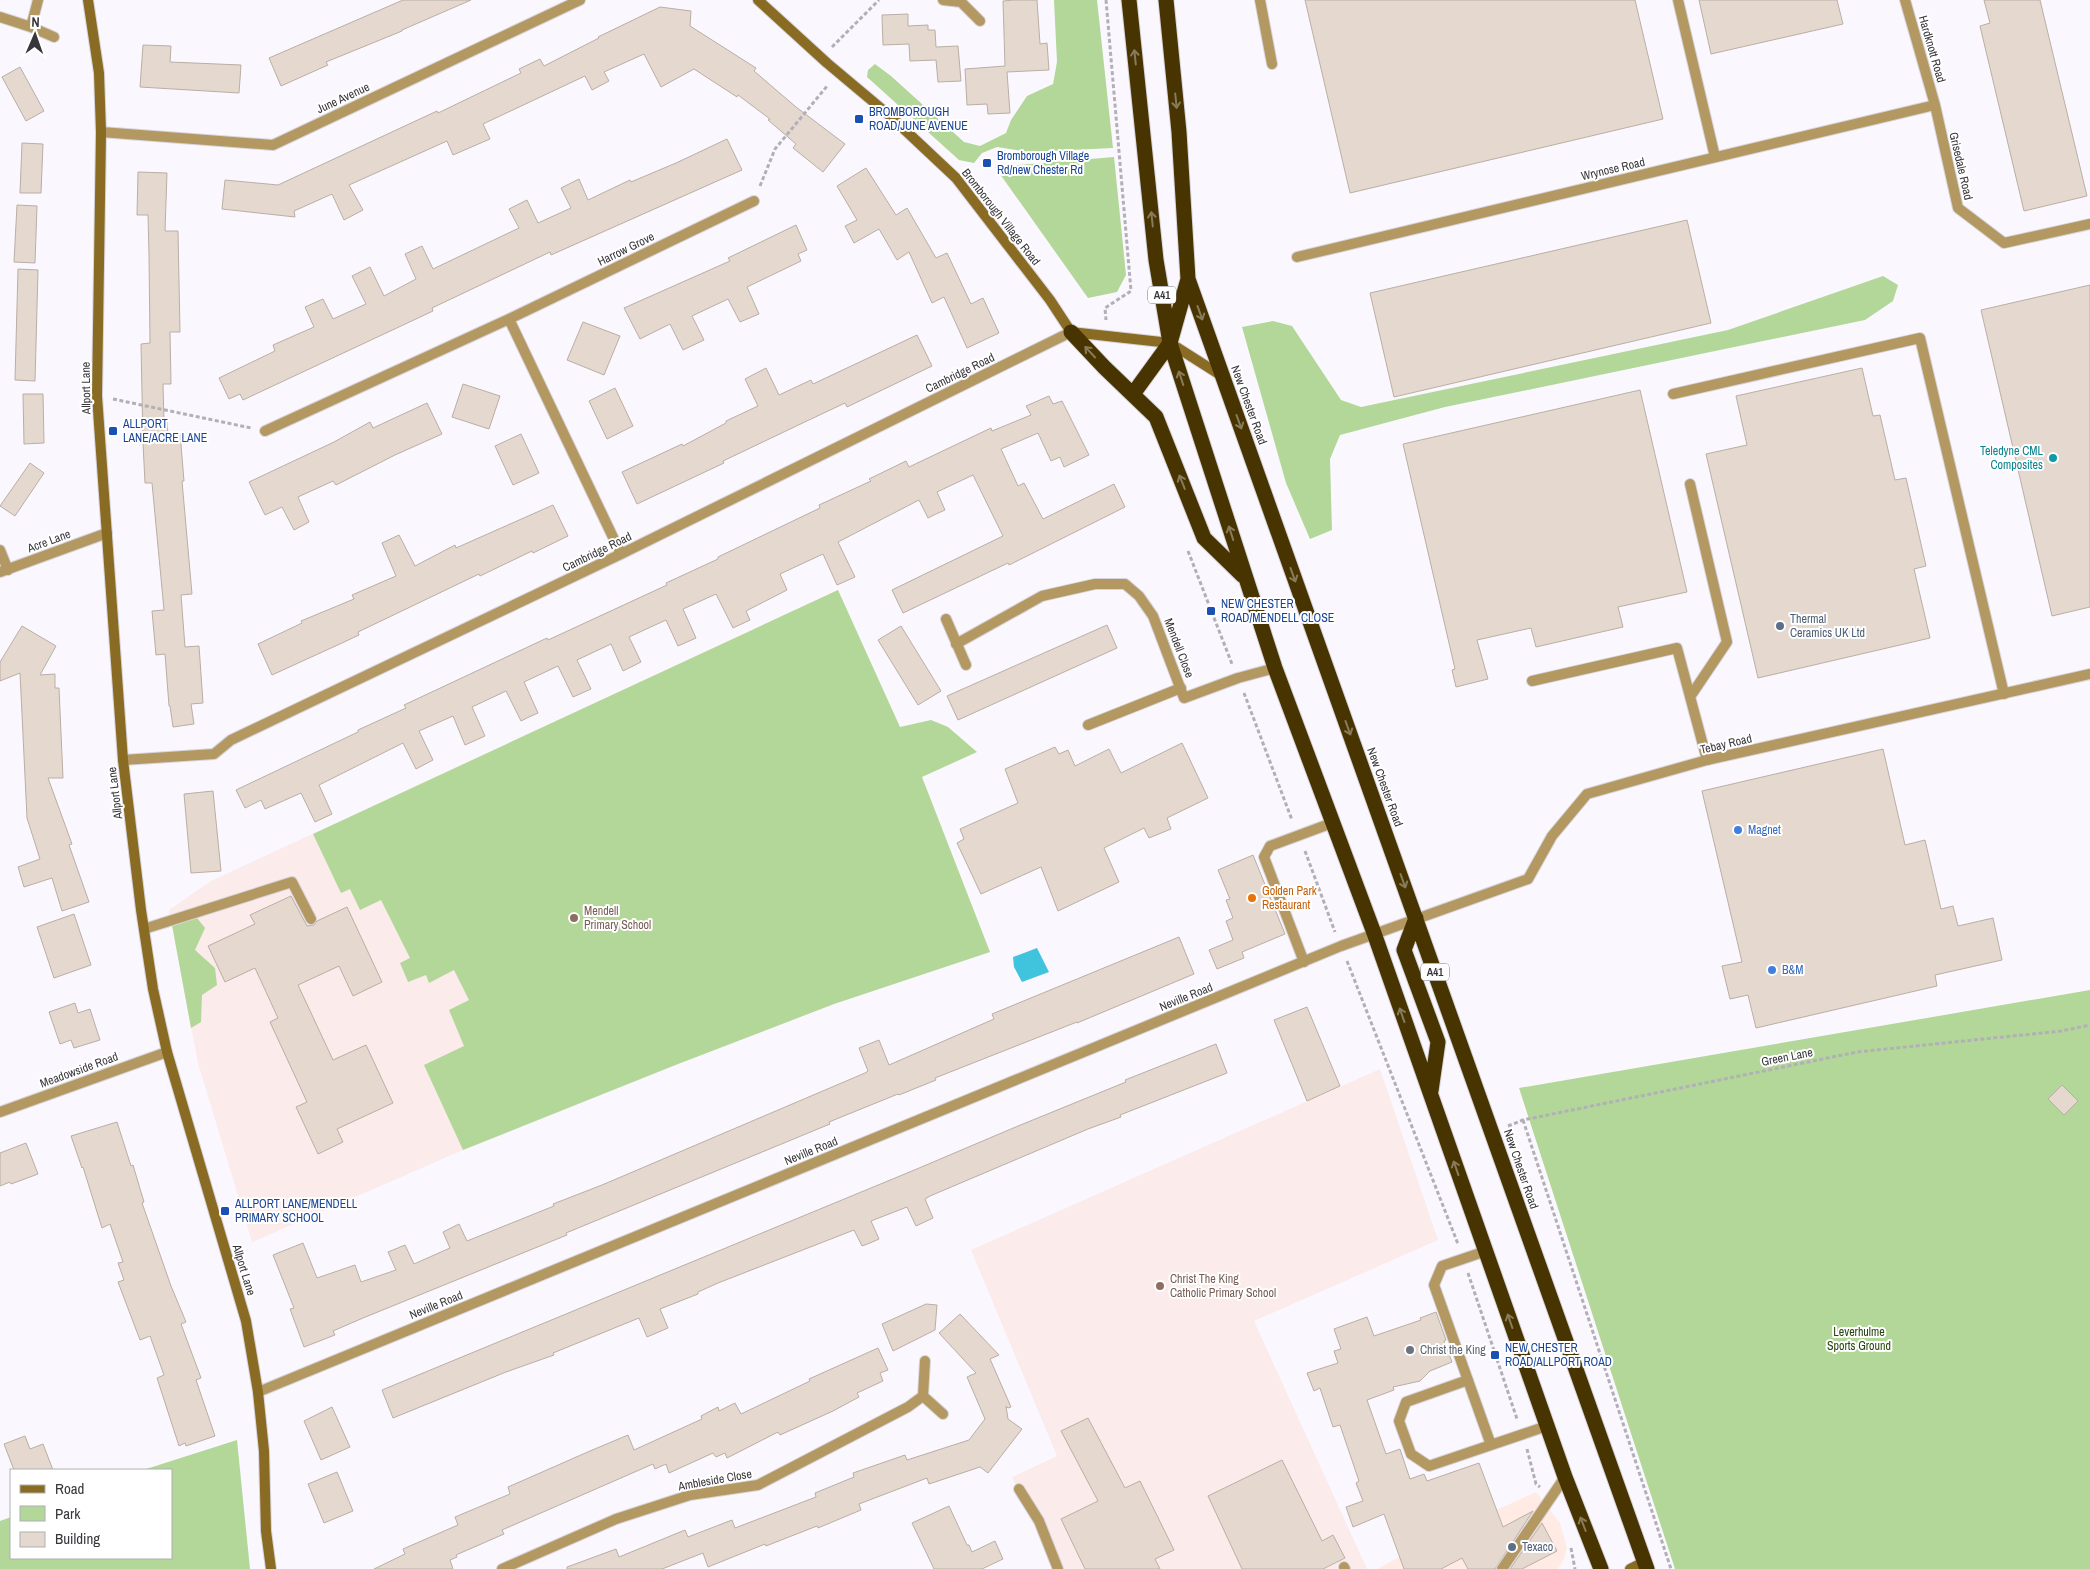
<svg xmlns="http://www.w3.org/2000/svg" width="2090" height="1569" font-family="'Archivo Narrow',sans-serif">
<style>
.commercial{fill:#ffeae4}
.education{fill:#fbebea}
.green{fill:#b2d798}
.water{fill:#40c3dd}
.building{fill:#e5d9cf;stroke:#baaea4}
.lines{fill:none;stroke-linecap:round;stroke-linejoin:round}
.lane-casing{stroke:#d7d5db;stroke-width:12}
.street-casing{stroke:#d7d5db;stroke-width:12}
.secondary-casing{stroke:#d7d5db;stroke-width:12}
.highway-casing{stroke:#d7d5db;stroke-width:17}
.path{stroke:#b2b0b6;stroke-width:3;stroke-dasharray:4 2.5;stroke-linecap:butt}
.lane{stroke:#b39862;stroke-width:10}
.street{stroke:#b39862;stroke-width:10}
.secondary{stroke:#8a6b23;stroke-width:10}
.highway{stroke:#483400;stroke-width:15}
.oneway{stroke:#887b59}
.transit-dot{fill:#1a4fb4;stroke:#fff;stroke-width:2}
.culture-dot{fill:#0f9aa8;stroke:#fff;stroke-width:2}
.service-dot{fill:#5c6f8a;stroke:#fff;stroke-width:2}
.shop-dot{fill:#3f7fe0;stroke:#fff;stroke-width:2}
.food-dot{fill:#e8710a;stroke:#fff;stroke-width:2}
.education-dot{fill:#8d6e63;stroke:#fff;stroke-width:2}
.worship-dot{fill:#6b7280;stroke:#fff;stroke-width:2}
.labels{text-anchor:middle;dominant-baseline:central;stroke-width:4;stroke-linejoin:round;paint-order:stroke}
.shield{fill:#fff;stroke:#747276;stroke-width:1}
.shield-label{font-size:11px;font-weight:bold;fill:#38363b}
.street-label{font-size:12px;fill:#38363b;stroke:#fff}
.transit-label{font-size:12px;fill:#164399;stroke:#fff;text-anchor:start}
.culture-label{font-size:12px;fill:#0d838f;stroke:#fff;text-anchor:end}
.service-label{font-size:12px;fill:#4e5e75;stroke:#fff;text-anchor:start}
.shop-label{font-size:12px;fill:#366cbe;stroke:#fff;text-anchor:start}
.food-label{font-size:12px;fill:#c56008;stroke:#fff;text-anchor:start}
.education-label{font-size:12px;fill:#785e54;stroke:#fff;text-anchor:start}
.park-label{font-size:12px;fill:#27440c;stroke:#fff}
.worship-label{font-size:12px;fill:#5b616d;stroke:#fff;text-anchor:start}
</style>
<rect width="100%" height="100%" fill="#faf8fe"/>
<!-- commercial -->
<path class="commercial" d="M1536 1492 1560 1523 1567 1548 1564 1559 1558 1569H1377L1444 1534Z"/>
<!-- education -->
<path class="education" d="M838 590 990 952 834 1004 678 1064 463 1150 252 1242 198 1063 169 910 211 881Z
M1380 1069 1438 1240 1254 1321 1367 1569H1054L1012 1477 1057 1456 971 1250Z"/>
<!-- green -->
<path class="green" d="M1054 0H1097L1113 148 1029 152 997 147 982 153 974 163 959 160 867 77 868 70 875 64 891 76 964 142 980 146 1006 133 1011 120 1027 96 1053 84 1057 62Z
M1114 157 1126 275 1117 292 1088 298 995 167Z
M1883 276 1898 285 1893 301 1865 320 1445 407 1340 435 1330 459 1332 530 1310 539 1286 483 1242 327 1273 321 1292 326 1341 400 1361 407 1728 330Z
M838 590 900 727 931 720 948 727 977 752 922 777 990 952 834 1004 678 1064 463 1150 424 1065 464 1046 449 1010 469 1000 454 970 429 983 426 975 408 982 400 963 410 958 381 900 360 910 350 889 341 893 313 834Z
M197 918 205 928 195 950 215 968 217 985 202 995 201 1022 191 1028 172 925Z
M2090 990V1569H1675L1519 1088Z
M237 1440 250 1569H0V1521L11 1517V1558H171V1470H143Z"/>
<!-- water -->
<path class="water" d="M1037 948 1049 972 1022 982 1014 967 1013 957Z"/>
<!-- building -->
<path class="building" d="M403 0H471L402 30V31L326 62 328 65 281 86 269 58Z
M1014 0H1037L1040 44 1047 43 1049 70 1007 72 1010 113 988 114 987 104 967 105 965 69 1005 66 1003 1Z
M1305 0H1635L1663 119 1350 193Z
M1699 0H1837L1843 24 1711 54Z
M1984 0H2040L2087 196 2024 211 1980 26 1990 23Z
M660 7 691 11 690 26 756 68 754 71 796 107 845 144 823 172 793 148 796 144 768 120 770 119 738 95 737 97 694 69 661 87 644 54 604 72 609 81 592 90 585 76 483 124 490 139 453 155 447 141 349 185 363 210 344 220 332 194 294 211 295 217 222 209 225 180 278 185 437 111 438 113 521 73 519 69 540 59 544 66 599 38 598 37Z
M908 14V26L928 25V30H935L936 47 958 46 961 81 938 82 936 60 910 61 909 44 883 45 882 15Z
M143 45 171 46 170 62 241 65 239 93 140 87Z
M20 67 44 111 26 121 2 77Z
M727 139 742 170 551 255 550 252 432 308 433 311 243 400 240 394 229 399 219 378 275 351 273 345 314 327 305 307 323 299 333 319 366 304 352 276 370 267 384 296 416 279 405 254 422 246 433 269 519 228 509 209 527 200 538 223 571 208 561 188 579 179 588 200 630 180 631 182 676 163Z
M22 143 43 144 41 193H20Z
M866 168 896 215 907 208 936 258 947 253 971 304 983 298 999 333 967 348 944 297 932 303 909 252 897 260 879 229 854 243 845 226 857 220 837 186Z
M138 172 167 173 165 231H178L180 332H170L171 384H163L164 422H167L168 434 180 433 184 481H182L192 594 181 595 185 647 199 646 203 703 191 704 194 724 173 727 170 706H169L165 654 156 655 152 611 164 610 152 483H145L143 443 141 344 150 343 149 255 148 215H137Z
M17 205 37 206 35 263 14 262Z
M1687 220 1711 323 1394 397 1370 293Z
M796 225 807 250 798 254 801 261 747 287 759 314 740 322 728 299 692 316 704 340 683 350 670 324 640 339 624 308 730 261 728 258Z
M18 269 38 270 35 381 15 380Z
M2090 285V607L2052 616 1981 310Z
M583 322 620 336 604 375 567 360Z
M917 335 932 366 847 407 845 403 809 420 723 461 724 463 637 504 622 472 682 444 683 446 726 423V421L758 406 745 379 766 368 779 395 811 380 813 384Z
M1862 368 1873 416 1880 415 1895 480 1906 478 1926 566 1914 569 1930 638 1758 678 1706 454 1747 445 1736 396Z
M463 384 500 396 489 429 452 417Z
M615 388 633 426 607 439 589 401Z
M1640 390 1687 592 1618 607 1623 627 1536 647 1531 628 1477 640 1488 679 1456 687 1452 670 1455 669 1403 444Z
M23 394H43L44 443 24 444Z
M1049 396 1053 404 1062 401 1089 455 1064 467 1060 457 1051 461 1038 433 1001 449 1018 486 1024 483 1043 519 1114 484 1125 507 1009 565 1008 563 903 613 892 590 1003 536 973 475 937 492 945 510 936 514 928 518 919 500 838 542 855 577 837 585 823 554 780 574 787 590 746 611 750 620 733 628 716 594 683 609 696 638 678 646 666 620 629 637 641 662 623 671 611 644 577 660 591 689 573 697 558 666 524 682 538 713 529 717 521 721 506 691 472 707 485 736 465 745 453 716 419 731 433 760 416 769 403 743 319 785 332 814 315 822 301 793 265 809 261 800 245 808 236 790 358 732V730L406 708 404 705 547 638 548 640 667 585 666 583 718 559V557L820 508 819 505 871 481 869 479 906 461 909 467 991 428 992 431 1031 415 1026 406Z
M427 403 442 434 395 455 336 485 333 481 298 497 309 522 294 530 282 507 265 515 249 482 334 442 370 422 373 428Z
M521 434 539 473 513 485 495 446Z
M30 463 44 473 15 516 0 506Z
M553 505 568 536 533 553 532 551 480 576 479 574 358 632 359 635 342 643 272 675 258 644 302 623 301 621 354 599 352 595 396 576 382 543 399 535 415 566 455 545 456 548Z
M1107 625 1117 648 958 720 947 696Z
M22 626 56 646 40 675 55 674V688H59L63 778H48L72 844 69 845 89 902 62 911 52 878 24 887 18 867 40 859 27 818 20 673 0 681V662Z
M901 626 941 691 918 705 878 640Z
M1182 743 1208 798 1167 818 1171 829 1149 838 1144 828 1104 848 1119 882 1058 911 1041 867 981 894 957 843 964 839 960 829 1018 803 1005 769 1055 747 1059 754 1068 750 1075 766 1109 749 1121 773Z
M1883 749 1905 845 1925 840 1941 909 1953 906 1958 926 1993 918 2002 960 1935 975 1937 986 1756 1028 1748 995 1730 999 1722 966 1742 962 1702 791Z
M213 791 221 871 191 873 184 794Z
M1253 855 1285 934 1242 952 1244 958 1217 969 1209 950 1233 940 1226 921 1233 918 1226 900 1230 899 1218 870Z
M291 896 307 926 314 925 317 921 347 907 382 982 353 996 339 966 298 985 333 1060 366 1045 393 1103 337 1129 343 1142 318 1154 296 1107 307 1102 270 1022 278 1018 255 968 225 982 208 946 255 924 250 915Z
M74 914 91 965 54 978 37 927Z
M1179 937 1194 974 1077 1023V1022L935 1078 936 1080 899 1095 898 1094 829 1122 830 1124 566 1233 567 1235 363 1318 333 1331 335 1335 304 1347 290 1309 294 1308 273 1255 303 1243 317 1278 355 1265 361 1282 396 1270 388 1252 405 1245 414 1264 450 1248 443 1232 459 1224 467 1241 554 1206 553 1204 602 1185 865 1073 868 1071 859 1048 879 1040 889 1065 994 1019 992 1014Z
M75 1003 78 1013 90 1009 100 1040 74 1048 71 1040 60 1044 49 1012Z
M1307 1007 1340 1086 1307 1101 1274 1020Z
M1216 1044 1227 1073 1120 1115 1121 1117 1088 1129 930 1196 925 1199 933 1218 916 1226 907 1207 871 1221 879 1239 870 1243 862 1246 854 1230 718 1283 698 1292V1294L660 1309 668 1328 647 1337 639 1318 553 1353 554 1355 506 1372 393 1418 382 1390 912 1171 1018 1126 1126 1082 1125 1080Z
M2062 1085 2078 1101 2064 1115 2048 1099Z
M117 1122 131 1166 133 1165 144 1202 142 1203 171 1286 186 1322 181 1324 201 1378 196 1380 215 1436 186 1446 185 1443 179 1446 157 1378 164 1375 150 1336 140 1340 118 1282 124 1280 118 1263 123 1262 110 1224 102 1228 83 1167 82 1168 71 1136Z
M26 1143 38 1174 11 1184 10 1182 0 1186V1153Z
M926 1304 937 1305 935 1330 893 1351 882 1324Z
M1436 1312 1446 1340 1444 1341 1452 1362 1430 1371 1420 1381 1393 1387 1394 1390 1367 1400 1386 1454 1400 1449 1410 1479 1424 1474 1427 1481 1479 1463 1503 1527 1533 1511 1495 1569H1468L1462 1558 1441 1569H1404L1384 1514 1353 1527 1346 1507 1363 1501 1356 1483 1359 1481 1340 1425 1333 1427 1320 1388 1314 1391 1307 1373 1338 1363 1334 1351 1341 1349 1334 1329 1367 1317 1374 1336 1421 1320 1420 1318Z
M960 1314 999 1355 990 1359 1011 1407 1008 1408 1006 1406 1008 1419 1022 1429 988 1473 980 1467 929 1484 927 1478 859 1504 861 1510 818 1528 817 1526 766 1546 765 1544 708 1567 703 1553 662 1569H567V1567L616 1549 619 1557 685 1530 688 1537 732 1520 735 1528 816 1497 815 1493 854 1477 853 1473 905 1455 907 1460 969 1440 985 1419 967 1377 976 1373 939 1333Z
M878 1348 888 1370 880 1373 883 1381 857 1393 859 1397 833 1411 780 1435 778 1432 727 1458 725 1453 716 1457 713 1453 669 1473 666 1464 655 1469 653 1464 502 1530 504 1534 456 1555 457 1557 450 1560 453 1569H374L405 1554 403 1549 458 1525 455 1517 510 1494 508 1487 590 1451 628 1435 634 1450 702 1419 701 1416 718 1407 719 1411 735 1403 741 1414 810 1381 809 1379Z
M332 1407 350 1447 321 1460 304 1421Z
M1088 1418 1125 1488 1140 1481 1174 1550 1155 1559 1160 1569H1085L1061 1519 1098 1501 1061 1431Z
M25 1436 30 1449 43 1444 53 1470H14L4 1444Z
M1282 1460 1322 1541 1333 1535 1345 1558 1323 1569H1242L1208 1496Z
M337 1472 353 1511 324 1523 308 1484Z
M949 1506 967 1545H969L972 1552 995 1541 1003 1559 982 1569H934L912 1523Z
M1542 1523 1557 1551 1522 1569H1510Z"/>
<g class="lines">
<!-- lane casing -->
<g class="lane-casing">
<path id="lane" d="M1260 0 1272 64
M1678 0 1715 157
M1673 394 1920 338 2004 694
M0 550 8 570
M1532 681 1677 648 1707 760
M1690 697 1727 642 1690 484
M1088 725 1181 688
M144 929 292 882 311 919
M1304 962 1264 857 1270 846 1332 823
M1486 1251 1442 1266 1434 1285 1491 1445
M1468 1380 1406 1402 1399 1421 1411 1454 1429 1466 1547 1426
M1019 1489 1039 1521 1058 1569
M1344 1567 1345 1569
M1502 1569 1565 1477"/>
</g>
<!-- street casing -->
<g class="street-casing">
<path id="street" d="M943 0 961 2 980 21
M1905 0 1935 105 1958 208 2004 243 2090 224
M0 17 31 27 54 37
M31 27 38 0
M101 132 273 145 580 0
M1297 257 1935 105
M265 431 509 319
M621 554 509 319 754 201
M0 572 107 533
M946 619 966 665
M956 644 1042 596 1095 584H1125L1139 596 1153 616 1184 698 1238 678 1275 668
M123 760 214 754 231 740 621 554 1071 332
M0 1112 167 1052
M258 1392 1341 946 1528 879 1552 836 1587 794 1707 760 2090 674
M923 1396 943 1414
M502 1569 616 1519 690 1495 758 1485 908 1407 923 1396 925 1361"/>
</g>
<!-- secondary casing -->
<g class="secondary-casing">
<path id="secondary" d="M88 0 99 73 101 132 97 396 123 760 141 910 153 989 167 1052 246 1321 258 1392 264 1451 266 1531 271 1569
M758 0 827 63 889 115 956 178 1050 300 1071 332 1170 343 1222 376
M1630 1569 1644 1562"/>
</g>
<!-- highway casing -->
<g class="highway-casing">
<path id="highway" d="M1129 0 1156 260 1170 343 1275 668 1374 933 1565 1477 1601 1569
M1166 0 1179 132 1188 279 1647 1569
M1071 332 1104 367 1156 417 1204 538 1243 576
M1133 394 1170 343 1188 279
M1416 918 1404 950 1438 1042 1431 1091"/>
</g>
<!-- path -->
<path class="path" d="M1106 0 1131 291 1105 308 1106 320
M832 47 879 0
M760 186 775 149 828 85
M113 399 251 428
M1188 551 1232 664
M1244 693 1292 820
M1305 851 1335 932
M1347 961 1458 1244
M1523 1120 1671 1569
M1508 1126 1523 1120 1857 1052 2061 1031 2090 1025
M1468 1273 1517 1419
M1527 1449 1536 1484 1540 1487
M1571 1548 1575 1569"/>
<!-- lane -->
<use href="#lane" class="lane"/>
<!-- street -->
<use href="#street" class="street"/>
<!-- secondary -->
<use href="#secondary" class="secondary"/>
<!-- highway -->
<use href="#highway" class="highway"/>
</g>
<!-- one-way arrows -->
<defs><path id="oneway-shaft" d="M-6 0H5M1.5-3L5.5 0L1.5 3" fill="none" stroke-width="1.6" stroke-linecap="round" stroke-linejoin="round" transform="scale(1.25)"/></defs>
<g class="oneway">
<use href="#oneway-shaft" transform="translate(1135 57) rotate(-96)"/>
<use href="#oneway-shaft" transform="translate(1176 101) rotate(84)"/>
<use href="#oneway-shaft" transform="translate(1152 219) rotate(-96)"/>
<use href="#oneway-shaft" transform="translate(1200 313) rotate(70)"/>
<use href="#oneway-shaft" transform="translate(1090 352) rotate(-133)"/>
<use href="#oneway-shaft" transform="translate(1181 378) rotate(-108)"/>
<use href="#oneway-shaft" transform="translate(1239 422) rotate(70)"/>
<use href="#oneway-shaft" transform="translate(1182 482) rotate(-112)"/>
<use href="#oneway-shaft" transform="translate(1231 533) rotate(-108)"/>
<use href="#oneway-shaft" transform="translate(1293 575) rotate(70)"/>
<use href="#oneway-shaft" transform="translate(1348 728) rotate(70)"/>
<use href="#oneway-shaft" transform="translate(1403 881) rotate(70)"/>
<use href="#oneway-shaft" transform="translate(1402 1015) rotate(-109)"/>
<use href="#oneway-shaft" transform="translate(1456 1168) rotate(-109)"/>
<use href="#oneway-shaft" transform="translate(1510 1321) rotate(-109)"/>
<use href="#oneway-shaft" transform="translate(1583 1524) rotate(-111)"/>
</g>
<!-- markers -->
<g class="transit-dot">
<rect x="854" y="114" width="10" height="10" rx="2.5"/>
<rect x="982" y="158" width="10" height="10" rx="2.5"/>
<rect x="108" y="426" width="10" height="10" rx="2.5"/>
<rect x="1206" y="606" width="10" height="10" rx="2.5"/>
<rect x="220" y="1206" width="10" height="10" rx="2.5"/>
<rect x="1490" y="1350" width="10" height="10" rx="2.5"/>
</g>
<circle class="culture-dot" cx="2053" cy="458" r="5"/>
<g class="service-dot">
<circle cx="1780" cy="626" r="5"/>
<circle cx="1512" cy="1547" r="5"/>
</g>
<g class="shop-dot">
<circle cx="1738" cy="830" r="5"/>
<circle cx="1772" cy="970" r="5"/>
</g>
<circle class="food-dot" cx="1252" cy="898" r="5"/>
<g class="education-dot">
<circle cx="574" cy="918" r="5"/>
<circle cx="1160" cy="1286" r="5"/>
</g>
<circle class="worship-dot" cx="1410" cy="1350" r="5"/>
<g class="labels">
<!-- shield labels -->
<g class="shield">
<rect x="1148" y="286.5" width="28" height="17" rx="4"/>
<rect x="1421" y="963.5" width="28" height="17" rx="4"/>
</g>
<g class="shield-label">
<text x="1162" y="295">A41</text>
<text x="1435" y="972">A41</text>
</g>
<!-- street labels -->
<g class="street-label">
<text transform="translate(1932 49) rotate(74)">Hardknott Road</text>
<text transform="translate(343 98) rotate(-25)">June Avenue</text>
<text transform="translate(1961 166) rotate(77)">Grisedale Road</text>
<text transform="translate(1613 169) rotate(-13)">Wrynose Road</text>
<text transform="translate(1001 217) rotate(52)">Bromborough Village Road</text>
<text transform="translate(626 249) rotate(-26)">Harrow Grove</text>
<text transform="translate(960 373) rotate(-26)">Cambridge Road</text>
<text transform="translate(86 388) rotate(-91)">Allport Lane</text>
<text transform="translate(1249 405) rotate(70)">New Chester Road</text>
<text transform="translate(49 541) rotate(-20)">Acre Lane</text>
<text transform="translate(597 552) rotate(-26)">Cambridge Road</text>
<text transform="translate(1179 648) rotate(69)">Mendell Close</text>
<text transform="translate(1726 744) rotate(-13)">Tebay Road</text>
<text transform="translate(1385 787) rotate(70)">New Chester Road</text>
<text transform="translate(115 793) rotate(-97)">Allport Lane</text>
<text transform="translate(1186 997) rotate(-22)">Neville Road</text>
<text transform="translate(1787 1057) rotate(-11)">Green Lane</text>
<text transform="translate(79 1070) rotate(-20)">Meadowside Road</text>
<text transform="translate(811 1151) rotate(-22)">Neville Road</text>
<text transform="translate(1521 1169) rotate(71)">New Chester Road</text>
<text transform="translate(244 1270) rotate(73)">Allport Lane</text>
<text transform="translate(436 1305) rotate(-22)">Neville Road</text>
<text transform="translate(715 1480) rotate(-10)">Ambleside Close</text>
</g>
<!-- transit labels -->
<g class="transit-label">
<text x="869" y="112">BROMBOROUGH<tspan x="869" dy="14">ROAD/JUNE AVENUE</tspan></text>
<text x="997" y="156">Bromborough Village<tspan x="997" dy="14">Rd/new Chester Rd</tspan></text>
<text x="123" y="424">ALLPORT<tspan x="123" dy="14">LANE/ACRE LANE</tspan></text>
<text x="1221" y="604">NEW CHESTER<tspan x="1221" dy="14">ROAD/MENDELL CLOSE</tspan></text>
<text x="235" y="1204">ALLPORT LANE/MENDELL<tspan x="235" dy="14">PRIMARY SCHOOL</tspan></text>
<text x="1505" y="1348">NEW CHESTER<tspan x="1505" dy="14">ROAD/ALLPORT ROAD</tspan></text>
</g>
<!-- culture labels -->
<g class="culture-label">
<text x="2043" y="451">Teledyne CML<tspan x="2043" dy="14">Composites</tspan></text>
</g>
<!-- service labels -->
<g class="service-label">
<text x="1790" y="619">Thermal<tspan x="1790" dy="14">Ceramics UK Ltd</tspan></text>
<text x="1522" y="1547">Texaco</text>
</g>
<!-- shop labels -->
<g class="shop-label">
<text x="1748" y="830">Magnet</text>
<text x="1782" y="970">B&amp;M</text>
</g>
<!-- food labels -->
<g class="food-label">
<text x="1262" y="891">Golden Park<tspan x="1262" dy="14">Restaurant</tspan></text>
</g>
<!-- education labels -->
<g class="education-label">
<text x="584" y="911">Mendell<tspan x="584" dy="14">Primary School</tspan></text>
<text x="1170" y="1279">Christ The King<tspan x="1170" dy="14">Catholic Primary School</tspan></text>
</g>
<!-- park labels -->
<g class="park-label">
<text x="1859" y="1332">Leverhulme<tspan x="1859" dy="14">Sports Ground</tspan></text>
</g>
<!-- worship labels -->
<g class="worship-label">
<text x="1420" y="1350">Christ the King</text>
</g>
</g>
<!-- legend -->
<rect x="10" y="1469" width="162" height="90" fill="#ffffff" stroke="#afafb1"/>
<rect x="20" y="1485" width="25" height="8" fill="#8a6b23" stroke="#afafb1"/>
<text x="55" y="1494" font-size="15" fill="#38363b">Road</text>
<rect x="20" y="1506" width="25" height="15" fill="#b2d798" stroke="#afafb1"/>
<text x="55" y="1519" font-size="15" fill="#38363b">Park</text>
<rect x="20" y="1532" width="25" height="15" fill="#e5d9cf" stroke="#afafb1"/>
<text x="55" y="1544" font-size="15" fill="#38363b">Building</text>
<!-- north arrow -->
<g transform="translate(35 35) rotate(2)" stroke="#ffffff" stroke-width="4" paint-order="stroke">
<path d="M0-4L9 19L0 12L-9 19Z" fill="#38363b"/>
<text y="-8" font-size="14" font-weight="bold" text-anchor="middle" fill="#38363b">N</text>
</g>
</svg>
